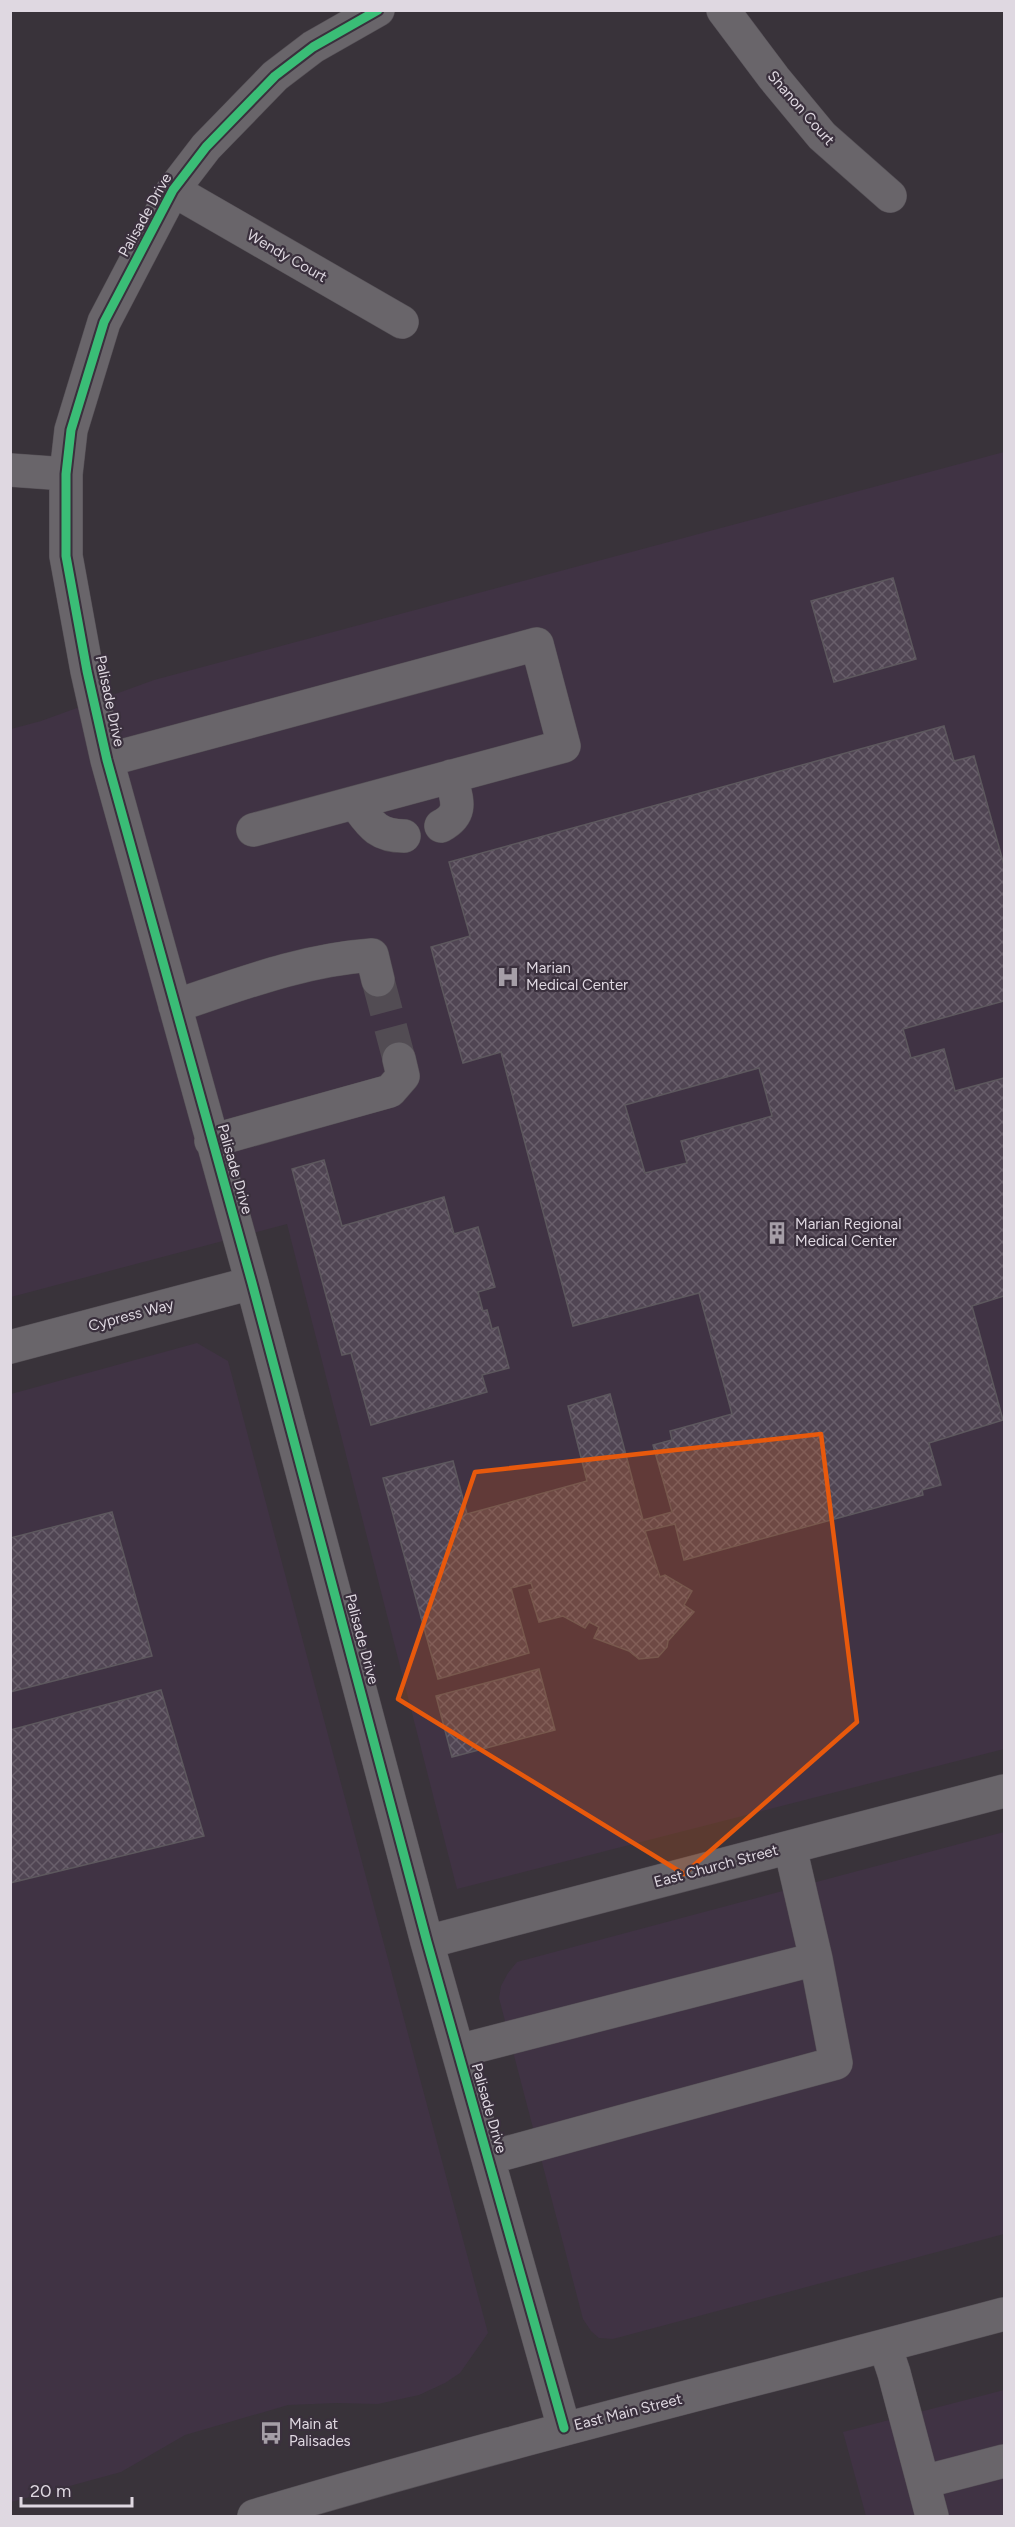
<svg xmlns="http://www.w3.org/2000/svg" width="1015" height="2527" font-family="Figtree,sans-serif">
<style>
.built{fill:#403344}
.building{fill:url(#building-cross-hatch);stroke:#5d585e;stroke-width:1.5;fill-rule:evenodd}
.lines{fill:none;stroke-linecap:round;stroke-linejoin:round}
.minor-tunnel{stroke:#524c53;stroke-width:33;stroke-dasharray:33 16;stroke-linecap:butt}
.minor-casing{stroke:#565157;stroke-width:34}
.minor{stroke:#69656a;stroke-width:33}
.cycleway-casing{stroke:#3a303d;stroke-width:13}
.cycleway{stroke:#3abd76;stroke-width:9}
.marked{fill:#e8590c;fill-opacity:0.2;stroke:#e8590c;stroke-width:4.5;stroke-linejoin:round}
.labels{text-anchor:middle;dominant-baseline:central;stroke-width:4.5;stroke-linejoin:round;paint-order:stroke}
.street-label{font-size:15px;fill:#dfd8e1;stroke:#3a303d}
.poi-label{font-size:15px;fill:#dfd8e1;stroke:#3a303d;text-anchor:start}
</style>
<defs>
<pattern id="building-cross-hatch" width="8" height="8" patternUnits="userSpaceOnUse" patternTransform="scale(1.5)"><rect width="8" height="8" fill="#504553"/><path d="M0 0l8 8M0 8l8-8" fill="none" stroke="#695f6b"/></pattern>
</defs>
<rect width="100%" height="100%" fill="#39333a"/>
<!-- built -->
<path class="built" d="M1004 452V1749L457 1889 287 1224 11 1297V729L41 721 154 680Z
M197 1343 228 1361 488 2333 460 2373 445 2383 419 2395 378 2404 336 2403 288 2405 185 2435 121 2472 11 2502V1394Z
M1004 1832V2234L613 2339 599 2338 591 2331 583 2319 499 1998 501 1986 508 1973 517 1962Z
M1004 2390V2516H866L843 2432Z"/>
<!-- building -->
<path class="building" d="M893 578 916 659 834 682 811 601Z
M944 726 954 761 974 756 1004 865V1001L903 1029 911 1058 944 1049 955 1091 1004 1078V1296L972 1306 1003 1420 929 1443 941 1485 922 1490 923 1495 684 1560 675 1524 645 1531 660 1577 665 1575 692 1591 684 1605 694 1612 668 1641 667 1647 658 1657 639 1659 629 1651 594 1638 599 1627 589 1622 585 1628 563 1616 539 1622 529 1590 533 1589 531 1583 511 1588 529 1653 438 1679 383 1478 453 1461 467 1514 587 1481 568 1406 610 1394 643 1520 672 1512 653 1445 672 1440 670 1431 732 1414 699 1293 573 1326 501 1052 463 1063 441 985 431 947 470 936 449 862ZM759 1068 772 1116 681 1141 687 1163 645 1173 625 1105Z
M324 1160 342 1226 444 1197 454 1234 478 1227 495 1287 478 1292 483 1311 487 1310 492 1329 498 1327 509 1368 482 1375 487 1392 371 1425 351 1353 342 1355 292 1169Z
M112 1512 152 1656 10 1692V1538Z
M539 1669 555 1730 452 1757 436 1696Z
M161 1690 204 1836 10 1883V1730Z"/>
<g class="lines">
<!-- minor-tunnel -->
<path class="minor-tunnel" d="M378 980 399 1059"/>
<!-- minor casing -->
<g class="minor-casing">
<path id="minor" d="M378 10 313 47 275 76 206 147 173 190 104 322 71 430 66 474V556L87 671 107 760 252 1283 427 1942 564 2428
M723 10 774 78 822 136 890 196
M173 190 402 322
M10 470 66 474
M107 760 537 644 564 746 253 830
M355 803C370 823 376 836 404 836
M441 826C465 813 456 799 451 776
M175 1006C241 984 302 960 372 955L378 980
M211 1141 390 1091 403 1076 399 1059
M10 1347 252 1283
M427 1942 1004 1791
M458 2051 816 1959 790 1847
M488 2158 836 2063 816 1959
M885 2346 894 2373 932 2516
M923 2482 1004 2461
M254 2516C502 2442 754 2381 1004 2314"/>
</g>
<!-- minor -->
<use href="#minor" class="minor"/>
<!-- cycleway casing -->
<g class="cycleway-casing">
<path id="cycleway" d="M378 10 313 47 275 76 206 147 173 190 104 322 71 430 66 474V556L87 671 107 760 252 1283 427 1942 564 2428"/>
</g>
<!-- cycleway -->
<use href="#cycleway" class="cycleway"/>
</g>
<!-- marked area -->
<path class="marked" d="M821 1434 857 1722 684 1874 398 1699 475 1472Z"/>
<!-- icons -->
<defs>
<g id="hospital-bare" transform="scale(1.8)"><path d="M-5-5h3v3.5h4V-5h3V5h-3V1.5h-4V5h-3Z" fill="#a59ea7" stroke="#3a303d" stroke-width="2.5" paint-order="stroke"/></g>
<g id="building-bare" transform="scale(1.8)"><path d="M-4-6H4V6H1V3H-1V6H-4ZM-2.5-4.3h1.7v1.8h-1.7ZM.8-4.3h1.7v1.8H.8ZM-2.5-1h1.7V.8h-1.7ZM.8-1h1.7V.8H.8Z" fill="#a59ea7" stroke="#3a303d" stroke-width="2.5" paint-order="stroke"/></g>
<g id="bus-bare" transform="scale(1.8)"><path d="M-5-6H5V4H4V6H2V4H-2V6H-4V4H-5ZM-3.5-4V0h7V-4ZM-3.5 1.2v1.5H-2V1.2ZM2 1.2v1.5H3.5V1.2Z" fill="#a59ea7" stroke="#3a303d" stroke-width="2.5" paint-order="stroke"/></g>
</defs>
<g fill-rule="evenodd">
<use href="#hospital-bare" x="508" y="977"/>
<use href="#building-bare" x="777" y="1233"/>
<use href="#bus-bare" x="271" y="2433"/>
</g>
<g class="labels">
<!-- street labels -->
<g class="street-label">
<text transform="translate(801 108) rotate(49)">Shanon Court</text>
<text transform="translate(145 215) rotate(-61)">Palisade Drive</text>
<text transform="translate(287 256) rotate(30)">Wendy Court</text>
<text transform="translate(110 701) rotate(78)">Palisade Drive</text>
<text transform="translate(235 1169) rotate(74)">Palisade Drive</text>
<text transform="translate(131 1315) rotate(-15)">Cypress Way</text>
<text transform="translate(362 1639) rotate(75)">Palisade Drive</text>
<text transform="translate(716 1866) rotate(-15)">East Church Street</text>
<text transform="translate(489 2108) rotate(74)">Palisade Drive</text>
<text transform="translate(628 2412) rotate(-14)">East Main Street</text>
</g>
<!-- poi labels -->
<g class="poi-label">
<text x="526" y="968">Marian<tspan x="526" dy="17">Medical Center</tspan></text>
<text x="795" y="1224">Marian Regional<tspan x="795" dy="17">Medical Center</tspan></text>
<text x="289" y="2424">Main at<tspan x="289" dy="17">Palisades</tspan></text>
</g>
</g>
<!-- border -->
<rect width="1015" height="2527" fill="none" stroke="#dfd8e1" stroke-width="24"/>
<!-- scale -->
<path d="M21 2497v9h111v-9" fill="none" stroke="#dfd8e1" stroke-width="3"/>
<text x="30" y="2497" font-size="18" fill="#dfd8e1" stroke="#3a303d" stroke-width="4.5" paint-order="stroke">20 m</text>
</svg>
